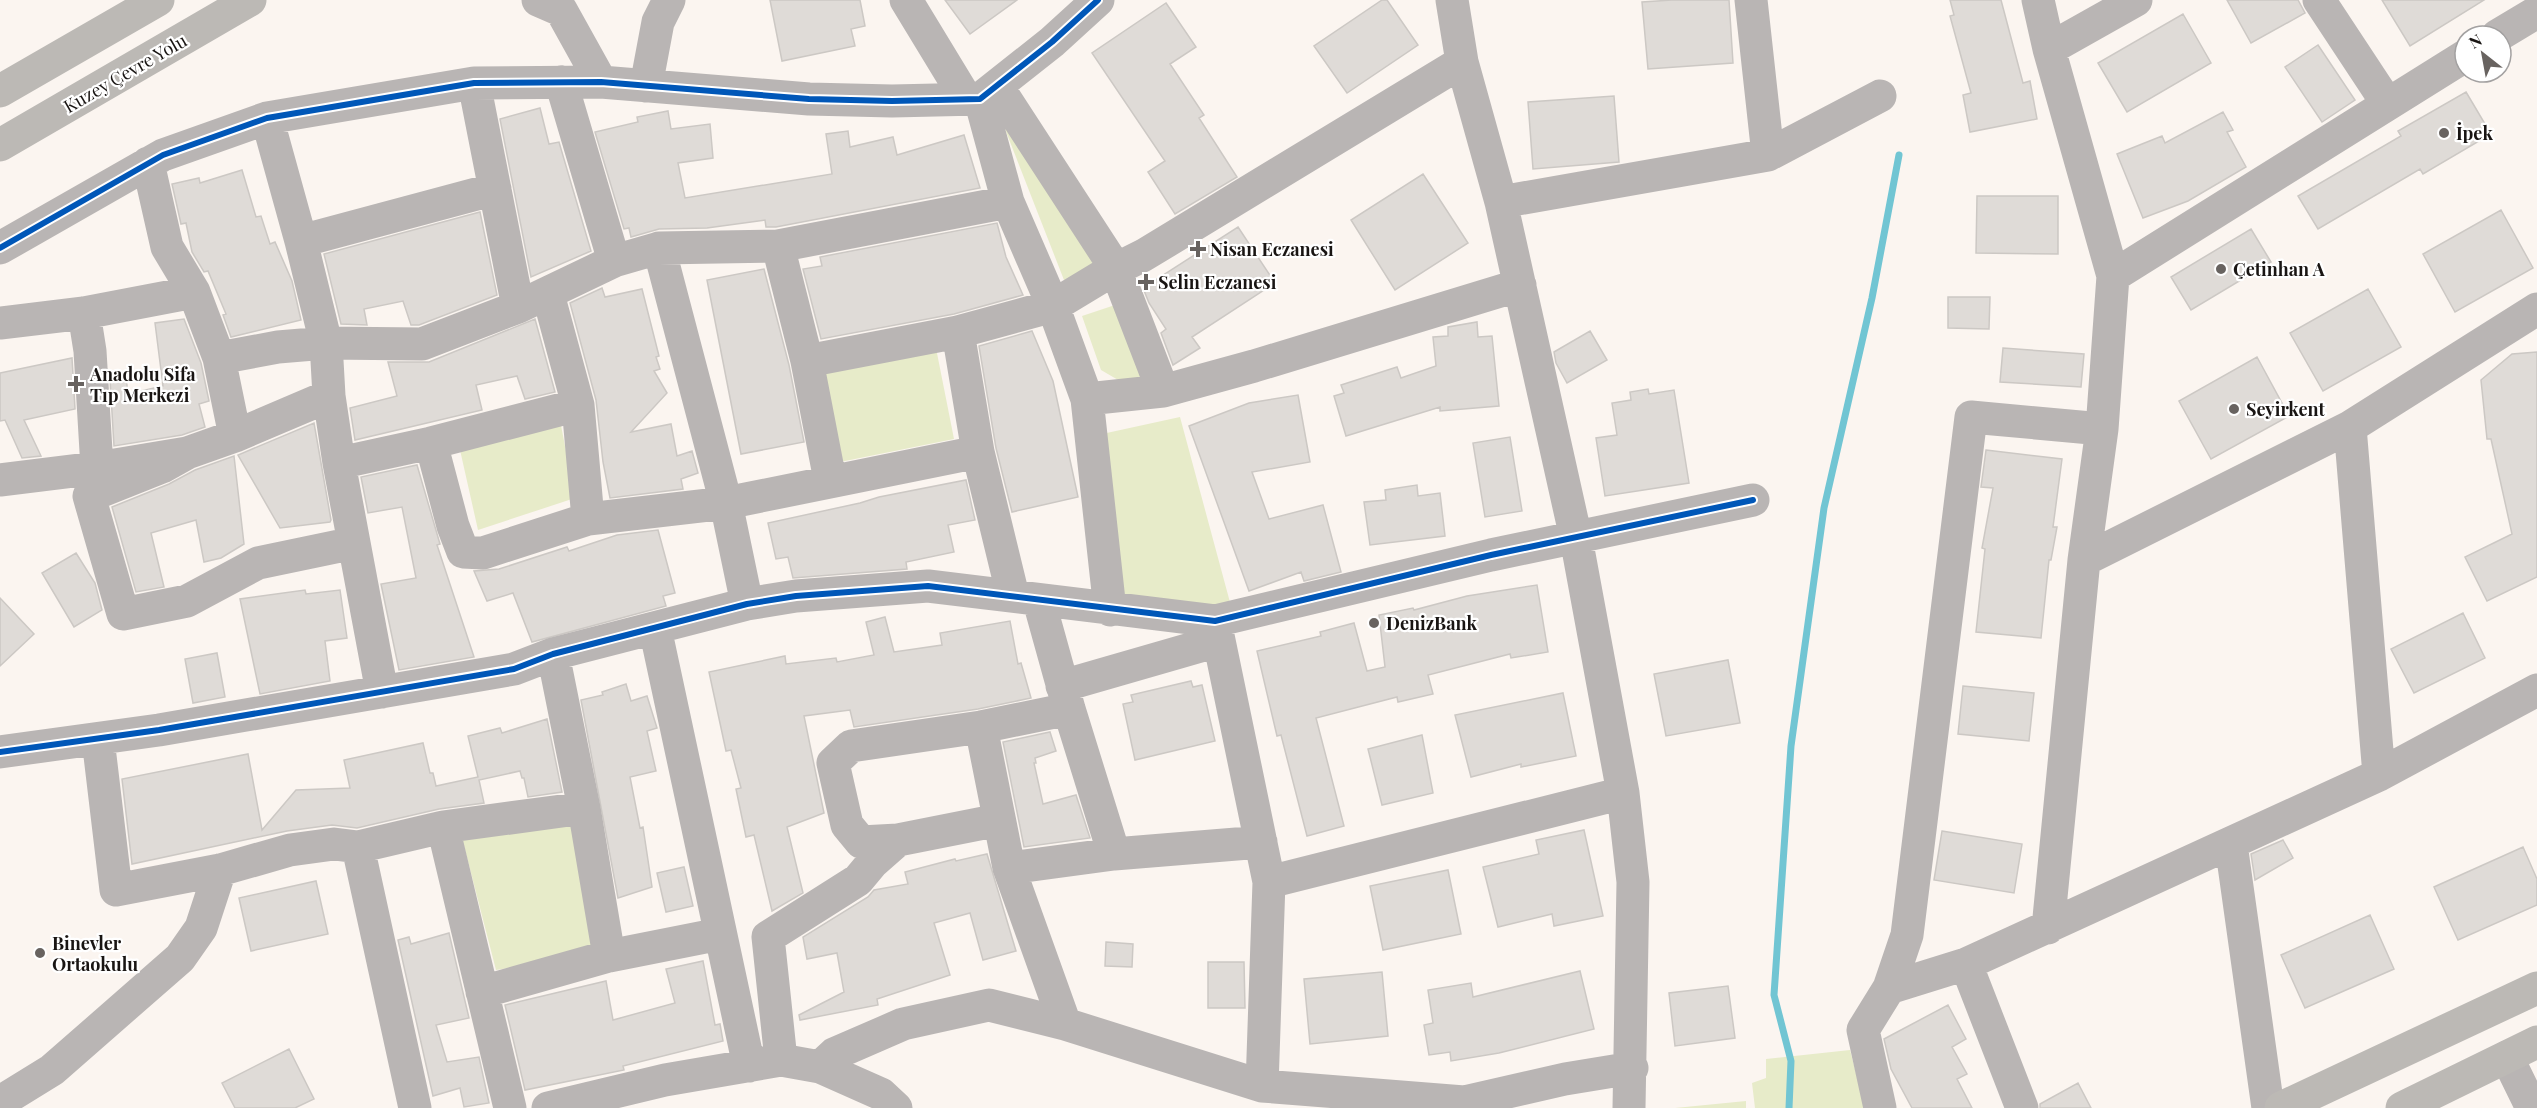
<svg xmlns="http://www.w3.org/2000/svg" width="2537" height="1108" font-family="'Playfair Display',serif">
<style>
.green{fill:#e7ebc9}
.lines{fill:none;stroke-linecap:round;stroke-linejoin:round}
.stream{stroke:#71c5d3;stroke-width:7}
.building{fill:#dfdbd7;stroke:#ccc8c4;stroke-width:1.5}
.minor{stroke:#b9b5b4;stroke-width:33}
.major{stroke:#bcb9b5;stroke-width:33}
.cycleway-casing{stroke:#fff;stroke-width:10}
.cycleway{stroke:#0057b8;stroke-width:6}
.poi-dot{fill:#686360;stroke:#fff;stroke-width:2}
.labels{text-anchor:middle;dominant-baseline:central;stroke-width:4.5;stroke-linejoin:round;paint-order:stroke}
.street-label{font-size:18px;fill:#191513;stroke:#fff}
.poi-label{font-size:18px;font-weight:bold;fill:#191513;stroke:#fff;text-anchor:start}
</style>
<rect width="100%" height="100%" fill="#fbf5f0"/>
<!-- green -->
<path class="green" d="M1003 124 1098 270 1064 280Z
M1118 304 1146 382 1125 384 1101 370 1082 316Z
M935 343 954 439 840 462 821 366Z
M559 415 575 498 478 530 458 441Z
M1180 417 1231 606 1119 597 1102 434Z
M573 821 598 953 496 970 462 838Z
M1850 1050 1865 1108H1755L1752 1083 1766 1078V1059Z
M1746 1101V1108H1675Z"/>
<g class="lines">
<!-- stream -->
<path class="stream" d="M1789 1108 1791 1061 1774 995 1791 746 1824 508 1872 298 1899 155"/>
</g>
<!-- building -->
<path class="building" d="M770 0H860L865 26 851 29 855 46 782 61Z
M945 0H1017L970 34Z
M1382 0H1387L1418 45 1347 93 1314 46Z
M1672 0H1729L1733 63 1648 69 1642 2Z
M1950 0H2001L2023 83 2030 81 2037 119 1970 132 1963 95 1971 93 1950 16 1954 15Z
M2227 0H2298L2305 13 2251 43Z
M2382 0H2484L2410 46Z
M1166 3 1196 47 1170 64 1204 115 1199 118 1237 177 1175 214 1148 172 1165 161 1092 53Z
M2183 14 2211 63 2127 112 2098 63Z
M2318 45 2355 100 2322 122 2285 67Z
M2466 92 2491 134 2423 174 2420 169 2318 229 2298 196 2401 136 2398 131Z
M1614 96 1619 162 1533 169 1528 102Z
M540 108 549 144 559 142 591 251 531 277 500 119Z
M668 111 671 129 710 124 713 158 678 163 685 198 832 174 826 134 848 131 850 147 893 137 897 155 964 135 980 188 776 227H766L765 220 707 228 659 229 631 237 629 228 624 229 595 132 638 122 637 117Z
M2223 112 2233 130 2227 132 2246 167 2188 201 2143 218 2117 154 2162 136 2165 143Z
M242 170 256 217 261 216 270 244 275 242 292 281 301 320 231 337 223 315 226 314 208 271 204 272 192 252 186 223 181 224 172 184 199 178 200 183Z
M1423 174 1468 243 1395 290 1351 220Z
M1977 196H2058V254L1976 253Z
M2501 210 2533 268 2455 312 2423 254Z
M480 212 497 295 419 325H411L403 301 364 309 367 325 341 324 324 254Z
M997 223 1006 257 1023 295 954 314 821 339 803 269 822 266 820 257Z
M1238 227 1275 283 1192 337 1200 348 1173 365 1161 333 1166 329 1149 303 1143 288Z
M2251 229 2271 262 2191 310 2171 277Z
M764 269 789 365 804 442 741 454 707 280Z
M602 288 605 297 642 289 659 356 656 357 660 369 654 371 667 393 631 432 671 424 677 456 692 451 698 473 681 479 683 489 610 498 603 462 596 400 570 303Z
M2368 289 2401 347 2323 391 2290 333Z
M1948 297H1990L1989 329 1948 328Z
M184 319 201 363 209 401 199 404 205 427 182 435 114 446 110 379 126 377 128 394 163 386 155 323Z
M535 319 555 392 525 399 517 376 476 385 482 410 355 440 350 408 397 396 388 362H429Z
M1477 322 1478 337 1492 336 1499 406 1440 411V407L1346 436 1334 396 1344 393 1341 385 1397 367 1401 378 1436 366 1433 337 1448 336V327Z
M1032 331 1053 381 1078 497 1012 512 996 448 979 346Z
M1590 331 1607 360 1567 383 1556 363 1554 352Z
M2003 348 2084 354 2081 387 2000 382Z
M2537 352V577L2487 601 2465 557 2512 534 2491 439H2487L2481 380 2512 354Z
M2257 357 2289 416 2211 459 2179 401Z
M72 358 75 409 24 420 41 456 22 458 5 420 0 421V373Z
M1648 389 1649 394 1674 390 1689 483 1605 496 1596 438 1617 435 1612 403 1631 400 1630 392Z
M1298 395 1310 462 1252 472 1269 519 1323 505 1341 572 1304 581 1301 572 1249 591 1189 426 1249 403Z
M314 423 331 520 330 522 280 528 238 455Z
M1510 437 1522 511 1485 517 1473 443Z
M1986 450 2062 459 2053 527H2057L2051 560H2049L2041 638 1976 632 1985 549 1982 548 1993 488 1981 487Z
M234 456 244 544 221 558 204 562 196 520 151 533 164 587 136 592 112 507 169 484 195 470Z
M417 465 440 544 437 545 474 657 399 670 381 584 416 578 402 507 368 513 361 477Z
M966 480 975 520 948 525 954 552 906 562 907 569 793 578 788 557 776 559 768 523 860 503 879 497Z
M1417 485 1418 496 1440 493 1445 536 1370 545 1364 502 1386 500 1385 490Z
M658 530 675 593 663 596 666 606 532 642 513 593 487 601 474 571 499 569 567 547 569 551 617 535Z
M76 553 95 583 102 610 74 627 42 573Z
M1537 585 1548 652 1511 658 1510 654 1428 675 1433 694 1398 702 1397 697 1316 718 1344 826 1307 836 1281 735 1277 736 1257 651 1321 636 1320 632 1354 623 1367 671 1385 667 1379 615 1413 608 1414 610 1467 596Z
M305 590 306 594 340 590 347 638 325 641 330 681 260 694 240 599Z
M0 598 34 634 0 666Z
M2463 613 2485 658 2414 693 2391 649Z
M885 617 894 652 942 645 940 633 1010 621 1018 664 1021 663 1031 698 978 709 854 727 850 710 804 716 824 813 787 827 803 893 772 911 754 835 746 837 736 789 741 788 731 750 726 751 709 672 785 656 786 664 836 658 837 662 874 655 866 622Z
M217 653 225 697 193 703 185 659Z
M1728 660 1740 723 1666 736 1654 674Z
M1191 681 1193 687 1202 685 1215 741 1135 760 1123 704 1133 702 1131 695Z
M626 684 631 701 647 696 657 728 647 731 656 771 630 777 640 828 643 827 652 887 618 898 581 700 603 695 602 692Z
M1963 686 2034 693 2029 741 1958 734Z
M1563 693 1576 756 1521 767V764L1471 777 1455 715Z
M547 719 562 792 528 797 524 778H522L520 771 479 780 484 803 439 809 357 828 332 825 287 831 132 864 122 779 248 754 262 830 296 790 350 788 344 760 423 743 430 773H433L436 786 478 777 468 736 500 728 502 733Z
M1050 732 1056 751 1035 758 1036 763H1034L1043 804 1076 795 1090 838 1024 847 1003 742Z
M1422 735 1433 793 1382 805 1368 749Z
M1584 830 1603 916 1554 926 1552 914 1498 927 1483 867 1539 854 1536 840Z
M1942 831 2022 844 2014 893 1934 880Z
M2283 840 2293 858 2255 880 2251 854Z
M2523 847 2537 879V905L2458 940 2434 887Z
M987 854 1016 951 983 960 970 913 934 923 950 975 877 999 878 1005 800 1020 799 1015 844 992 837 953 807 959 803 937 868 897 874 890 908 884 905 872 955 859 956 861Z
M684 867 693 906 666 912 657 873Z
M1448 870 1461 934 1383 950 1370 886Z
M316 881 328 934 251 951 239 898Z
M2370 915 2394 969 2305 1008 2281 955Z
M449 933 469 1018 436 1025 447 1062 479 1057 489 1103 464 1107 460 1088 433 1096 398 940 409 937 411 944Z
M1106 942 1133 944 1132 967 1105 966Z
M703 961 715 1025 720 1024 723 1041 623 1066 624 1070 525 1090 505 1005 606 981 613 1020 675 1003 666 969Z
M1208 962H1244L1245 1008H1208Z
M1580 971 1594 1029 1499 1053 1451 1061 1450 1052 1429 1055 1424 1025 1433 1023 1428 990 1471 983 1473 997Z
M1382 972 1388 1036 1310 1044 1304 979Z
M1728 986 1735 1038 1675 1046 1669 993Z
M1948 1005 1966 1039 1952 1047 1967 1074 1957 1079 1972 1108H1912L1891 1069 1884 1039Z
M289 1049 314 1099 295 1108H235L222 1083Z
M2078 1083 2091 1108H2040V1104Z"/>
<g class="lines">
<!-- minor -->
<path class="minor" d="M538 0 561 10 601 82
M906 0 965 97
M1452 0 1462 62 1501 202 1576 538 1623 793 1633 882 1629 1108
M1751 0 1768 155
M2038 0 2049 49 2113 276 2102 429 2084 560 2048 928
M2319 0 2387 103
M2497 36 2537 12
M2049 49 2136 0
M561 82 614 261
M474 83 518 307
M646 86 658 22 669 0
M997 86 1116 269 1163 391
M980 99 1008 202
M267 118 301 241 326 343 329 396 339 463 382 692
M148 163 167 247 194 292 219 358 235 436
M1501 202 1768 155 1880 96
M301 241 495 189
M778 246 807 361 830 480
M0 248 163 155 267 118 474 83 601 82 809 99 892 101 980 99 1052 42 1098 0
M659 248 778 246 1008 202 1053 306 1087 399 1110 610
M2113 276 2465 56
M548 294 578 405 588 519
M84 313 90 351 97 468
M0 323 84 313 194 292
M958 332 978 452 1013 596
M219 358 278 347 326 343 422 344 518 307 614 261 659 248 726 503 747 604
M807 361 958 332 1053 306 1106 274 1144 255 1462 62
M1087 399 1163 391 1254 366 1520 285
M2350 427 2537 309
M431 443 453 526 463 552 483 553 588 519 726 503 978 452
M187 453 162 467 89 496 123 614 187 601 258 563 354 543
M339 463 431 443 578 405
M0 480 97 468 187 453 235 436 329 396
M2084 560 2350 427 2379 775
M1039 601 1069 709 1114 854
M1215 621 1269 882 1262 1086
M655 628 749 1066
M553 654 584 808 609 956
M1062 686 1218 641
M981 727 1009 868 1065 1024
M98 739 116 890 220 870 290 850 334 844 358 847 443 827 584 808
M0 752 159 730 514 669 553 654 747 604 796 596 928 586 1215 621 1491 555 1753 500
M999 820 898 840 861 842 847 825 833 763 851 746 981 727 1069 709
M443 827 510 1108
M2231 844 2268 1108
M358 847 415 1108
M1009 868 1114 854 1261 842
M1269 882 1623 793
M1889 988 1966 964
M482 992 609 956 720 934
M2507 1057 2532 1108
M781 1060 768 937 858 880 873 862 898 840
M820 1067 834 1054 903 1024 989 1005 1065 1024 1262 1086 1464 1102 1565 1079 1632 1068
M0 1102 52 1070 180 958 201 928 220 870
M548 1108 665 1080 781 1060 820 1067 881 1094 896 1108
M1880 1108 1863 1030 1889 988 1907 935 1971 417 2102 429
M2022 1108 1966 964 2379 775 2537 690"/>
<!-- major -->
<path class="major" d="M0 91 158 0
M0 145 250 0
M2281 1108 2537 988
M2402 1108 2537 1042"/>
<!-- cycleway casing -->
<g class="cycleway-casing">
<path id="cycleway" d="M0 248 163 155 267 118 474 83 601 82 809 99 892 101 980 99 1052 42 1098 0
M0 752 159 730 514 669 553 654 747 604 796 596 928 586 1215 621 1491 555 1753 500"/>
</g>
<!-- cycleway -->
<use href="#cycleway" class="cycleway"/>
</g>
<!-- markers -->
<g class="poi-dot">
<circle cx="2444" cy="133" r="6"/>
<path d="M1195 240h6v6h6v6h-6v6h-6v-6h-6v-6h6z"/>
<circle cx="2221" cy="269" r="6"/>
<path d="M1143 273h6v6h6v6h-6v6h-6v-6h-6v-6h6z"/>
<path d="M73 375h6v6h6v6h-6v6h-6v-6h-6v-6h6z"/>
<circle cx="2234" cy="409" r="6"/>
<circle cx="1374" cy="623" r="6"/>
<circle cx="40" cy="953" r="6"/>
</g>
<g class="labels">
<!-- street labels -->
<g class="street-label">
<text transform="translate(125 73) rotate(-30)">Kuzey Çevre Yolu</text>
</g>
<!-- poi labels -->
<g class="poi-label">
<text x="2456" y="133">İpek</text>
<text x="1210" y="249">Nisan Eczanesi</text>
<text x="2233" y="269">Çetinhan A</text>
<text x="1158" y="282">Selin Eczanesi</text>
<text x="90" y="374">Anadolu Sifa<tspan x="90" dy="21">Tıp Merkezi</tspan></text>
<text x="2246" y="409">Seyirkent</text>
<text x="1386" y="623">DenizBank</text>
<text x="52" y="943">Binevler<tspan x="52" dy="21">Ortaokulu</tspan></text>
</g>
</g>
<!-- north arrow -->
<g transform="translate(2483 54) rotate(329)"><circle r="28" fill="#ffffff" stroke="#a3a1a1" stroke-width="1.5"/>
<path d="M0-4.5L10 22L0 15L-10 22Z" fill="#686360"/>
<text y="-9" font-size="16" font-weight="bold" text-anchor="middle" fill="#191513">N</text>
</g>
</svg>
